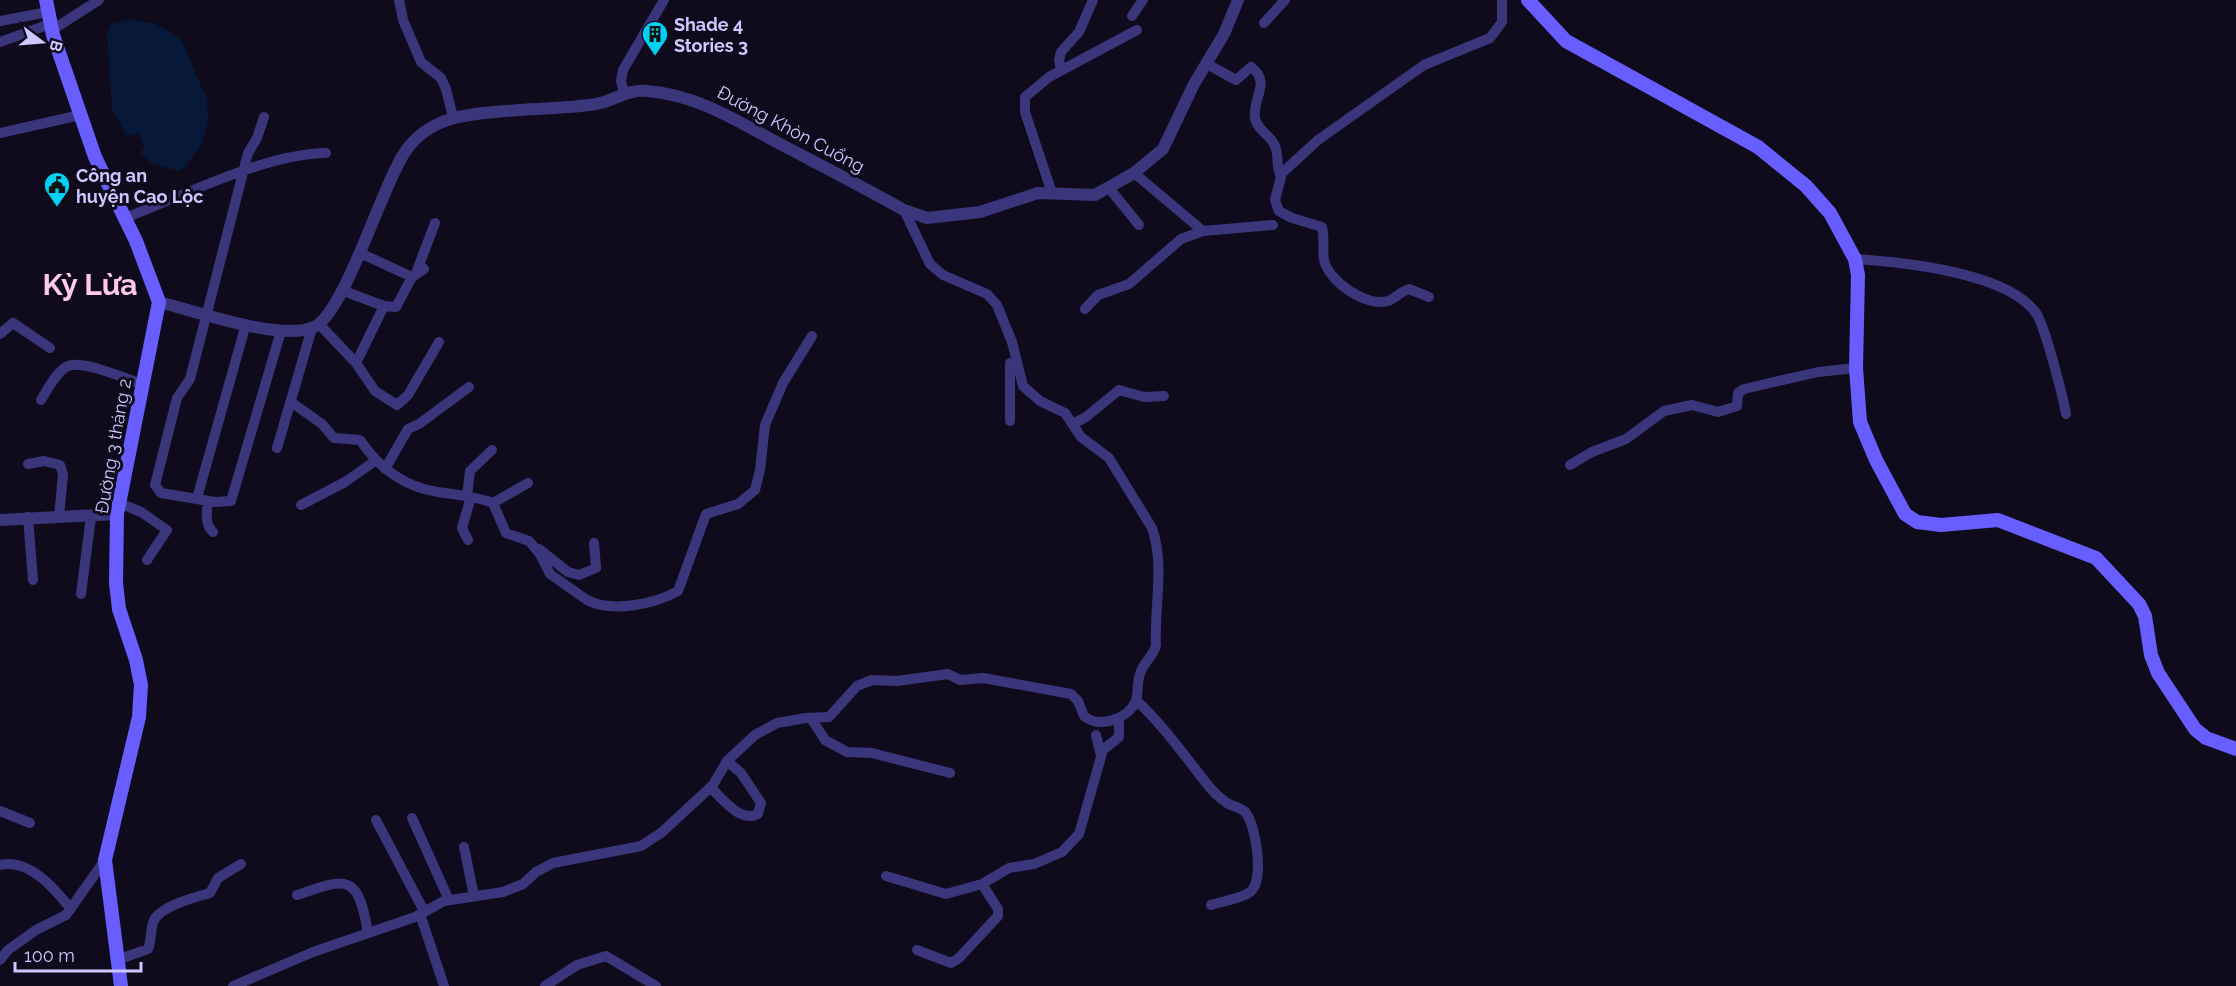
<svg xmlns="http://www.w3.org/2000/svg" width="2236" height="986" font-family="Raleway,sans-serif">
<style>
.water{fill:#081838}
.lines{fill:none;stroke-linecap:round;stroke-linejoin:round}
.minor{stroke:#3b367c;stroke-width:10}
.tertiary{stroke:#3b367c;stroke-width:12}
.secondary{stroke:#685eff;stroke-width:14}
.labels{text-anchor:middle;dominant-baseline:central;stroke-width:6;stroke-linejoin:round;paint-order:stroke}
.poi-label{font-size:18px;font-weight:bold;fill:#cfc7ff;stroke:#0f0b1c;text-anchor:start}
.street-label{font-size:18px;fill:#cfc7ff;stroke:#0f0b1c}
.town-label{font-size:30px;font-weight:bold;fill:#ffc9e9;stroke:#0f0b1c}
</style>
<rect width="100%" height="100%" fill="#0f0b1c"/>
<!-- water -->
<path class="water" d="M130 19 156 24 181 39 207 100 208 121 203 142 185 167 178 171 153 164 140 153 145 147 137 133 127 136 112 109 107 32 111 24Z"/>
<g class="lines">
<!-- minor -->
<path class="minor" d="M399 0 403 20 421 62 441 78 446 89 453 117
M1132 16 1143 0
M0 21 48 12
M1264 23 1285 0
M52 30 99 0
M0 42 50 24
M1207 64 1236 80 1251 67C1272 82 1252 98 1255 118 1257 130 1269 134 1274 144 1280 154 1275 167 1281 176
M1061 70 1059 60 1061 52 1079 32 1093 0
M624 92 621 81 623 70 664 0
M264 117 257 138 248 153 190 379 177 398 155 485 161 493 215 502 231 501 281 331
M0 133 80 115
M1134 173 1203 231 1273 225
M1109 188 1139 225
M1052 193 1025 112V97L1049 77 1137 30
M125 218C183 196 264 154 326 153
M360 253 412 277
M1855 259C1901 262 2007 272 2036 313 2045 326 2063 397 2066 414
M416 273 435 223
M341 290 384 306 396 307 412 277 424 269
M1429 297 1409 289C1401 291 1396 298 1388 301 1366 307 1329 282 1324 260 1322 249 1325 238 1322 227L1292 218 1279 211 1275 200 1282 173 1318 140 1424 65 1490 38 1502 22V0
M1085 309 1098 295 1129 284 1181 239 1203 231
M319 324 356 363 375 391 397 405 408 395 439 342
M0 334 13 323 50 348
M356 363 384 306
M41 400C48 389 55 374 66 367 80 358 126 379 142 384
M291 402 322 424 334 438 360 440C379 468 404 487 438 492 457 495 475 496 493 503L506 533 529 541 540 554 550 574 587 600C612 613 655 604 678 591L706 514 738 504 755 490 760 470 765 425 783 383 812 336
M1010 421V363
M1073 424 1086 417 1119 390 1144 397 1164 396
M277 448 312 328
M28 464 44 461 60 465 63 474 59 517
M1570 465 1592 452 1626 439 1664 411 1692 405 1718 412 1737 406 1738 393 1744 389 1818 372 1856 368
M385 469 408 429 419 424 469 387
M467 496 470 471 492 450
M197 498 246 324
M208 501C207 511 204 524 213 532
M119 503 141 512 167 530 147 560
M493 503 528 483
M301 505 345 482 375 461
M28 517 33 580
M468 540 462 528 471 497
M539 549 568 572 579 575 596 568 594 543
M81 594 91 517
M1136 700C1163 725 1184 755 1207 784 1212 791 1220 798 1227 803 1233 807 1242 807 1246 813 1256 826 1265 881 1250 892 1241 899 1222 901 1211 905
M811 718 825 740 847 752 872 753 950 773
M1096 735 1101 756
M710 787C723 799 740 823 758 814L761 803 741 773 727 761
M0 811 30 823
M412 818 449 900
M376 820 424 911
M464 847 474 896
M0 865C29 858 54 888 71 909
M886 876 946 894 982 884 1009 868 1034 864 1062 852 1079 834 1103 750 1119 737V718
M297 895C348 877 358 874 368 933
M420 914 444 986
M917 950 951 963 959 958 998 916V909L982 884
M0 960 8 950 36 930 66 915 105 860
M117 960 148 949C152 940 150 928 154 920 162 906 195 897 210 893L218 878 241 864
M233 986 313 952 415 917 444 901 503 892 523 884 536 872 553 863 641 846 661 833 713 785 727 761 755 735 777 723 806 718 829 717 857 686 872 680 897 681 948 674 960 680 983 678 1071 694 1078 701 1084 716C1099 729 1128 719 1136 701 1139 691 1136 679 1142 669 1146 660 1154 655 1156 645 1154 607 1165 565 1152 528L1109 458 1081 437 1065 413 1040 401 1023 386 1012 342 997 305 987 294 943 275 930 264 904 210
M545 986 577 965 606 956 656 986"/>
<!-- tertiary -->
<path class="tertiary" d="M159 302C195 311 281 342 314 327 345 313 382 185 405 152 432 112 477 114 519 110 544 108 571 108 596 104 614 101 627 89 647 91 699 95 740 123 784 146 824 167 865 188 904 210L927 218 980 212 1038 193 1095 195 1134 173 1163 149 1194 84 1224 34 1238 0
M0 520 117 514"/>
<!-- secondary -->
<path class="secondary" d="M46 0 53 35 95 157 136 241 159 302 117 514 116 583 119 609 136 660 141 685 139 717 105 860 121 986
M1528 0 1566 41 1758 147 1806 186 1830 213 1855 259 1858 275 1856 368 1860 422 1876 460 1905 514 1917 522 1941 525 1998 520 2096 558 2139 604 2145 616 2151 655 2158 673 2195 729 2206 738 2236 749"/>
</g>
<!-- icons -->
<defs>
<g id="building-pin" transform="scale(1.35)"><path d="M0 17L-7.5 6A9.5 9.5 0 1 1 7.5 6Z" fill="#00d0f2" stroke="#0f0b1c"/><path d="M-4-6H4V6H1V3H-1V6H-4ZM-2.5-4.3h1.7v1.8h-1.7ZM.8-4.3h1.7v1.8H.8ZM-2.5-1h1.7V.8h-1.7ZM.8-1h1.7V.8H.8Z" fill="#111"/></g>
<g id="civic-pin" transform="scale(1.35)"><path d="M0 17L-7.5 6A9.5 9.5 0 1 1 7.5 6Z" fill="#00d0f2" stroke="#0f0b1c"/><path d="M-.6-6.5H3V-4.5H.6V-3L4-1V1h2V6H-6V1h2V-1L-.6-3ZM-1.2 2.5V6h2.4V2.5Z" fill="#111"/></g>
</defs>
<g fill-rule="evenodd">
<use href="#building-pin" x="655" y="34"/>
<use href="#civic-pin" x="57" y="185"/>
</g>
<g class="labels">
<!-- poi labels -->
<g class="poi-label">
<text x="674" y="24">Shade 4<tspan x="674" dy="21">Stories 3</tspan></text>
<text x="76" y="175">Công an<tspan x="76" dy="21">huyện Cao Lộc</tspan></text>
</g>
<!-- street labels -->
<g class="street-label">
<text transform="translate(791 129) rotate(28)">Đường Khòn Cuổng</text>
<text transform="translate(113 446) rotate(-80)">Đường 3 tháng 2</text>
</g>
<!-- town labels -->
<g class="town-label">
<text x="90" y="284">Kỳ Lừa</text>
</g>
</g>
<!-- north arrow -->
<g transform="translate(42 42) rotate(106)" stroke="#0f0b1c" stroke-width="4.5" paint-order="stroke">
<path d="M0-4.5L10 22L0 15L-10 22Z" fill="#cfc7ff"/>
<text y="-9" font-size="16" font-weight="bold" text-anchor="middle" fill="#cfc7ff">B</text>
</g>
<!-- scale -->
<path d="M15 962v9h126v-9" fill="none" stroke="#cfc7ff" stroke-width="3"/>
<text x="24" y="962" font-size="18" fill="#cfc7ff" stroke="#0f0b1c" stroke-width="4.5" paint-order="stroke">100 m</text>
</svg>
